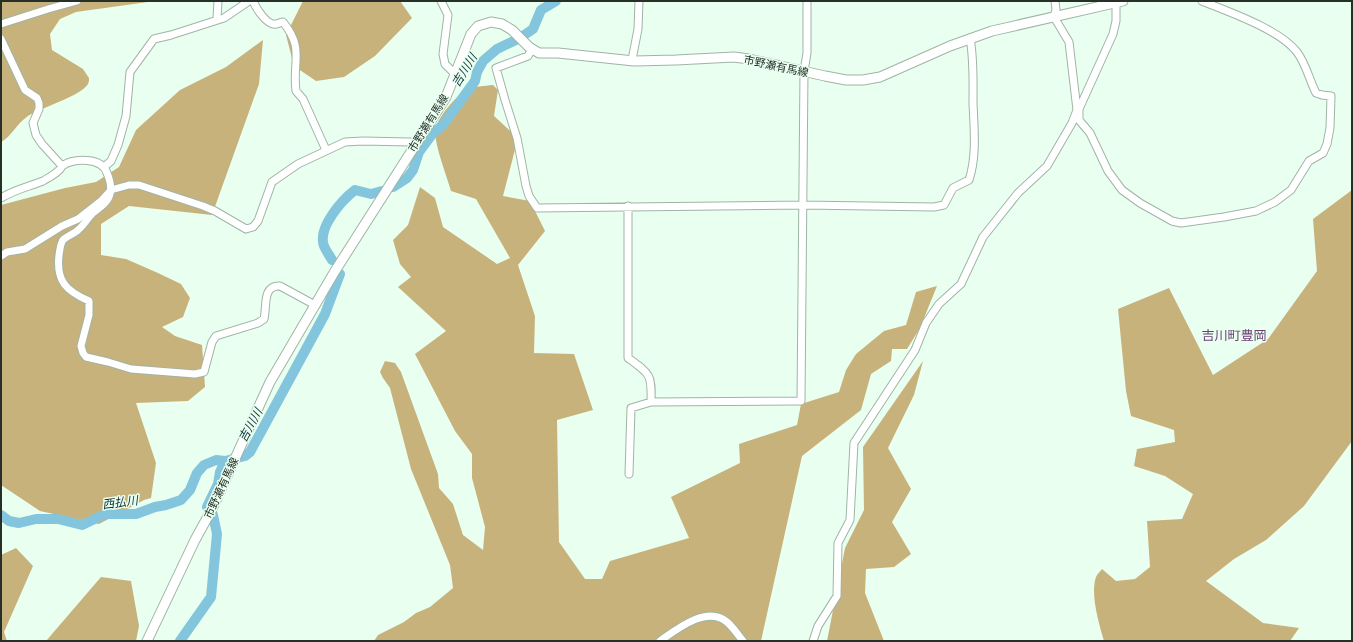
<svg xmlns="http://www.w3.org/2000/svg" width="1353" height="642" font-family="Merriweather,'Noto Sans JP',serif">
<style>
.forest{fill:#c8b27c}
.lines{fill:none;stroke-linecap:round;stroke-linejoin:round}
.river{stroke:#83c5dc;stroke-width:10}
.minor-casing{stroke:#a0b4a6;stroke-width:9}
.major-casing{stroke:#a0b4a6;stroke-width:11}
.minor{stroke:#fff;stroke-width:7}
.major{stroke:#fff;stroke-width:9}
.labels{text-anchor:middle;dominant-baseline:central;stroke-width:3;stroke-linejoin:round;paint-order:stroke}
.street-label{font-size:11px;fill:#272f29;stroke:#e9fff0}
.water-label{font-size:12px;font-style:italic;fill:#11323c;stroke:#e9fff0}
.quarter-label{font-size:13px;fill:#6d3f75;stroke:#e9fff0}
</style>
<rect width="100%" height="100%" fill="#e9fff0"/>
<!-- forest -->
<path class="forest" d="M1 1H155L76 12 60 19 50 34 52 50 83 69 89 78C89 80 89 82 88 84 81 96 40 108 28 116 17 123 12 136 1 142Z
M303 1H400L412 18 375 56 344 77 316 81 294 66 286 35Z
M263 40 259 84 212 215 129 206 101 224V255L126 259 158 273 181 284 190 298 183 317 162 327 175 336 202 345 205 387 188 401 136 403 156 463 151 498 144 500 99 524 40 511 1 485V205L65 188 96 182 119 167 136 130 180 90 226 67Z
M493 85 498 90 494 116 518 138 503 196 530 201 545 231 518 265 535 316 534 353 574 354 593 410 557 420 559 542 585 579H602L610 561 689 538 671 497 740 463 739 444 797 425 801 404 839 392 846 370 856 354 884 331 906 325 916 292 937 286 920 328 907 349H892L891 361 871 374 861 410 802 456 761 641H374L378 635 404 622 416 613 430 607 453 588 450 565 411 469 390 388 383 378 380 372 385 361 395 363 401 372 438 474 439 488 453 504 463 535 483 550 485 527 472 478V454L455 431 415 354 446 331 398 287 411 277 400 264 393 240 408 225 420 187 435 198 443 227 497 264 510 258 476 199 451 191C446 174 436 149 435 132 435 120 456 96 466 90 473 86 485 86 493 85Z
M1352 190V441L1304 506 1266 540 1234 559 1206 581 1263 623 1299 628 1290 641H1104C1099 624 1090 594 1096 577 1097 574 1100 572 1102 569L1116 581 1135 579 1150 567 1147 521 1182 519 1193 494 1165 476 1134 466 1137 449 1175 442 1174 430 1131 416 1126 391 1118 309 1169 288 1213 375 1268 339 1317 271 1313 219Z
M923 361 914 395 888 448 911 489 892 522 911 554 894 567 866 569 865 593 884 641H827L845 548 864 510 863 447Z
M16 548 33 566 4 632 7 641H1V555Z
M101 577 131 581 139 626 136 641H46Z"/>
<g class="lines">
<!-- river -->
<path class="river" d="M393 187 407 178 413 170 419 152 433 133 443 125 475 81 477 72 483 61 497 49 520 38 533 29 541 10 556 1
M332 260C330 256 326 251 324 246 317 228 342 200 355 190L371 194 382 191
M1 515 9 521 19 523 36 519H58L82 525 105 514H136L155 507 166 505 181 500 190 490 197 473 204 465 216 460 225 461
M180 641 211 597 217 534 213 515 207 507 218 484 220 472 225 461 245 456 250 452 325 314 340 274"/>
<!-- minor casing -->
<g class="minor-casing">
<path id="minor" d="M253 1C256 8 267 26 276 24 278 24 281 22 283 22 305 49 292 62 296 91L303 99 326 150
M441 1 448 15 443 54 445 64 455 74
M217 19 218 1
M1 24 48 9 77 1
M1 39 25 90 37 98 39 103V109L33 123 36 135 42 144 62 166
M532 49 528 56 496 68 505 100 517 138 526 186 529 196 537 208 803 205 934 207 944 205 953 188 969 180C977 156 974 128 973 103 973 82 974 60 970 38
M632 60 638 29 639 1
M1077 110 1079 109 1113 34 1116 21V3
M1079 110V120L1090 133 1108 171 1122 190 1140 203 1172 221 1181 223 1224 217 1256 211 1275 202 1291 190 1309 161 1323 153 1327 144 1330 128 1331 96 1322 95 1316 93C1309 79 1306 64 1297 52 1279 29 1229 12 1202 1
M104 167 111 161 118 145 126 116 130 72 154 39 171 35 224 18 249 1
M1 198C16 189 28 187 43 181 48 178 54 175 58 171 60 170 61 168 62 166 74 158 102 157 107 173 110 180 112 190 109 197 105 206 96 209 90 216 86 221 83 226 78 230 74 234 67 236 63 240 60 244 60 250 59 255 56 281 66 291 89 301V315L81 346 83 353 86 357 108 362 131 369 195 374 204 372 212 342 216 336 258 323 264 319C267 307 262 285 280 286L315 305
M628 206V358C650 374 652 374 651 402
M1 256 7 252 25 249 62 226 78 219 101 201 111 190 129 185H139L203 206 215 211 246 229 253 227 258 221 272 182 298 164 345 142 363 141 410 142 415 144
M629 474 631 408 651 402 801 401 804 71 807 53V1
M660 641C677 629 707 605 727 622 733 627 738 635 743 641
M813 641 818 626 837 596 838 543 850 520 854 443 915 350 926 323 939 304 961 284 983 237 1018 193 1047 166 1072 123 1077 110 1069 42 1054 17 1056 10 1055 1"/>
</g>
<!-- major casing -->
<g class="major-casing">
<path id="major" d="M147 641 195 540 212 509 270 382 335 271 446 97 471 34 478 26 491 22 502 24 512 30 529 47 539 53H558L634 61 676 60 734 57 749 59 825 76 846 80H863L880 77 950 46 992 31 1123 1"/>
</g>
<!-- minor -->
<use href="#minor" class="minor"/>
<!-- major -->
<use href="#major" class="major"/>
</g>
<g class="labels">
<!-- street labels -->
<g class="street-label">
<text transform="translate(776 66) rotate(12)">市野瀬有馬線</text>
<text transform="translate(428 123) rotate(-58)">市野瀬有馬線</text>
<text transform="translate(221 488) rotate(-65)">市野瀬有馬線</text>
</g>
<!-- water labels -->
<g class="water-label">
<text transform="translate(464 70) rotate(-58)">吉川川</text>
<text transform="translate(250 425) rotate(-61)">吉川川</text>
<text transform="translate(120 502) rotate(-7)">西払川</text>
</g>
<!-- quarter labels -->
<g class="quarter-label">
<text x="1234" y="335">吉川町豊岡</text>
</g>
</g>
<!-- border -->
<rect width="1353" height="642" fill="none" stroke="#272f29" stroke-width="4"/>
</svg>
